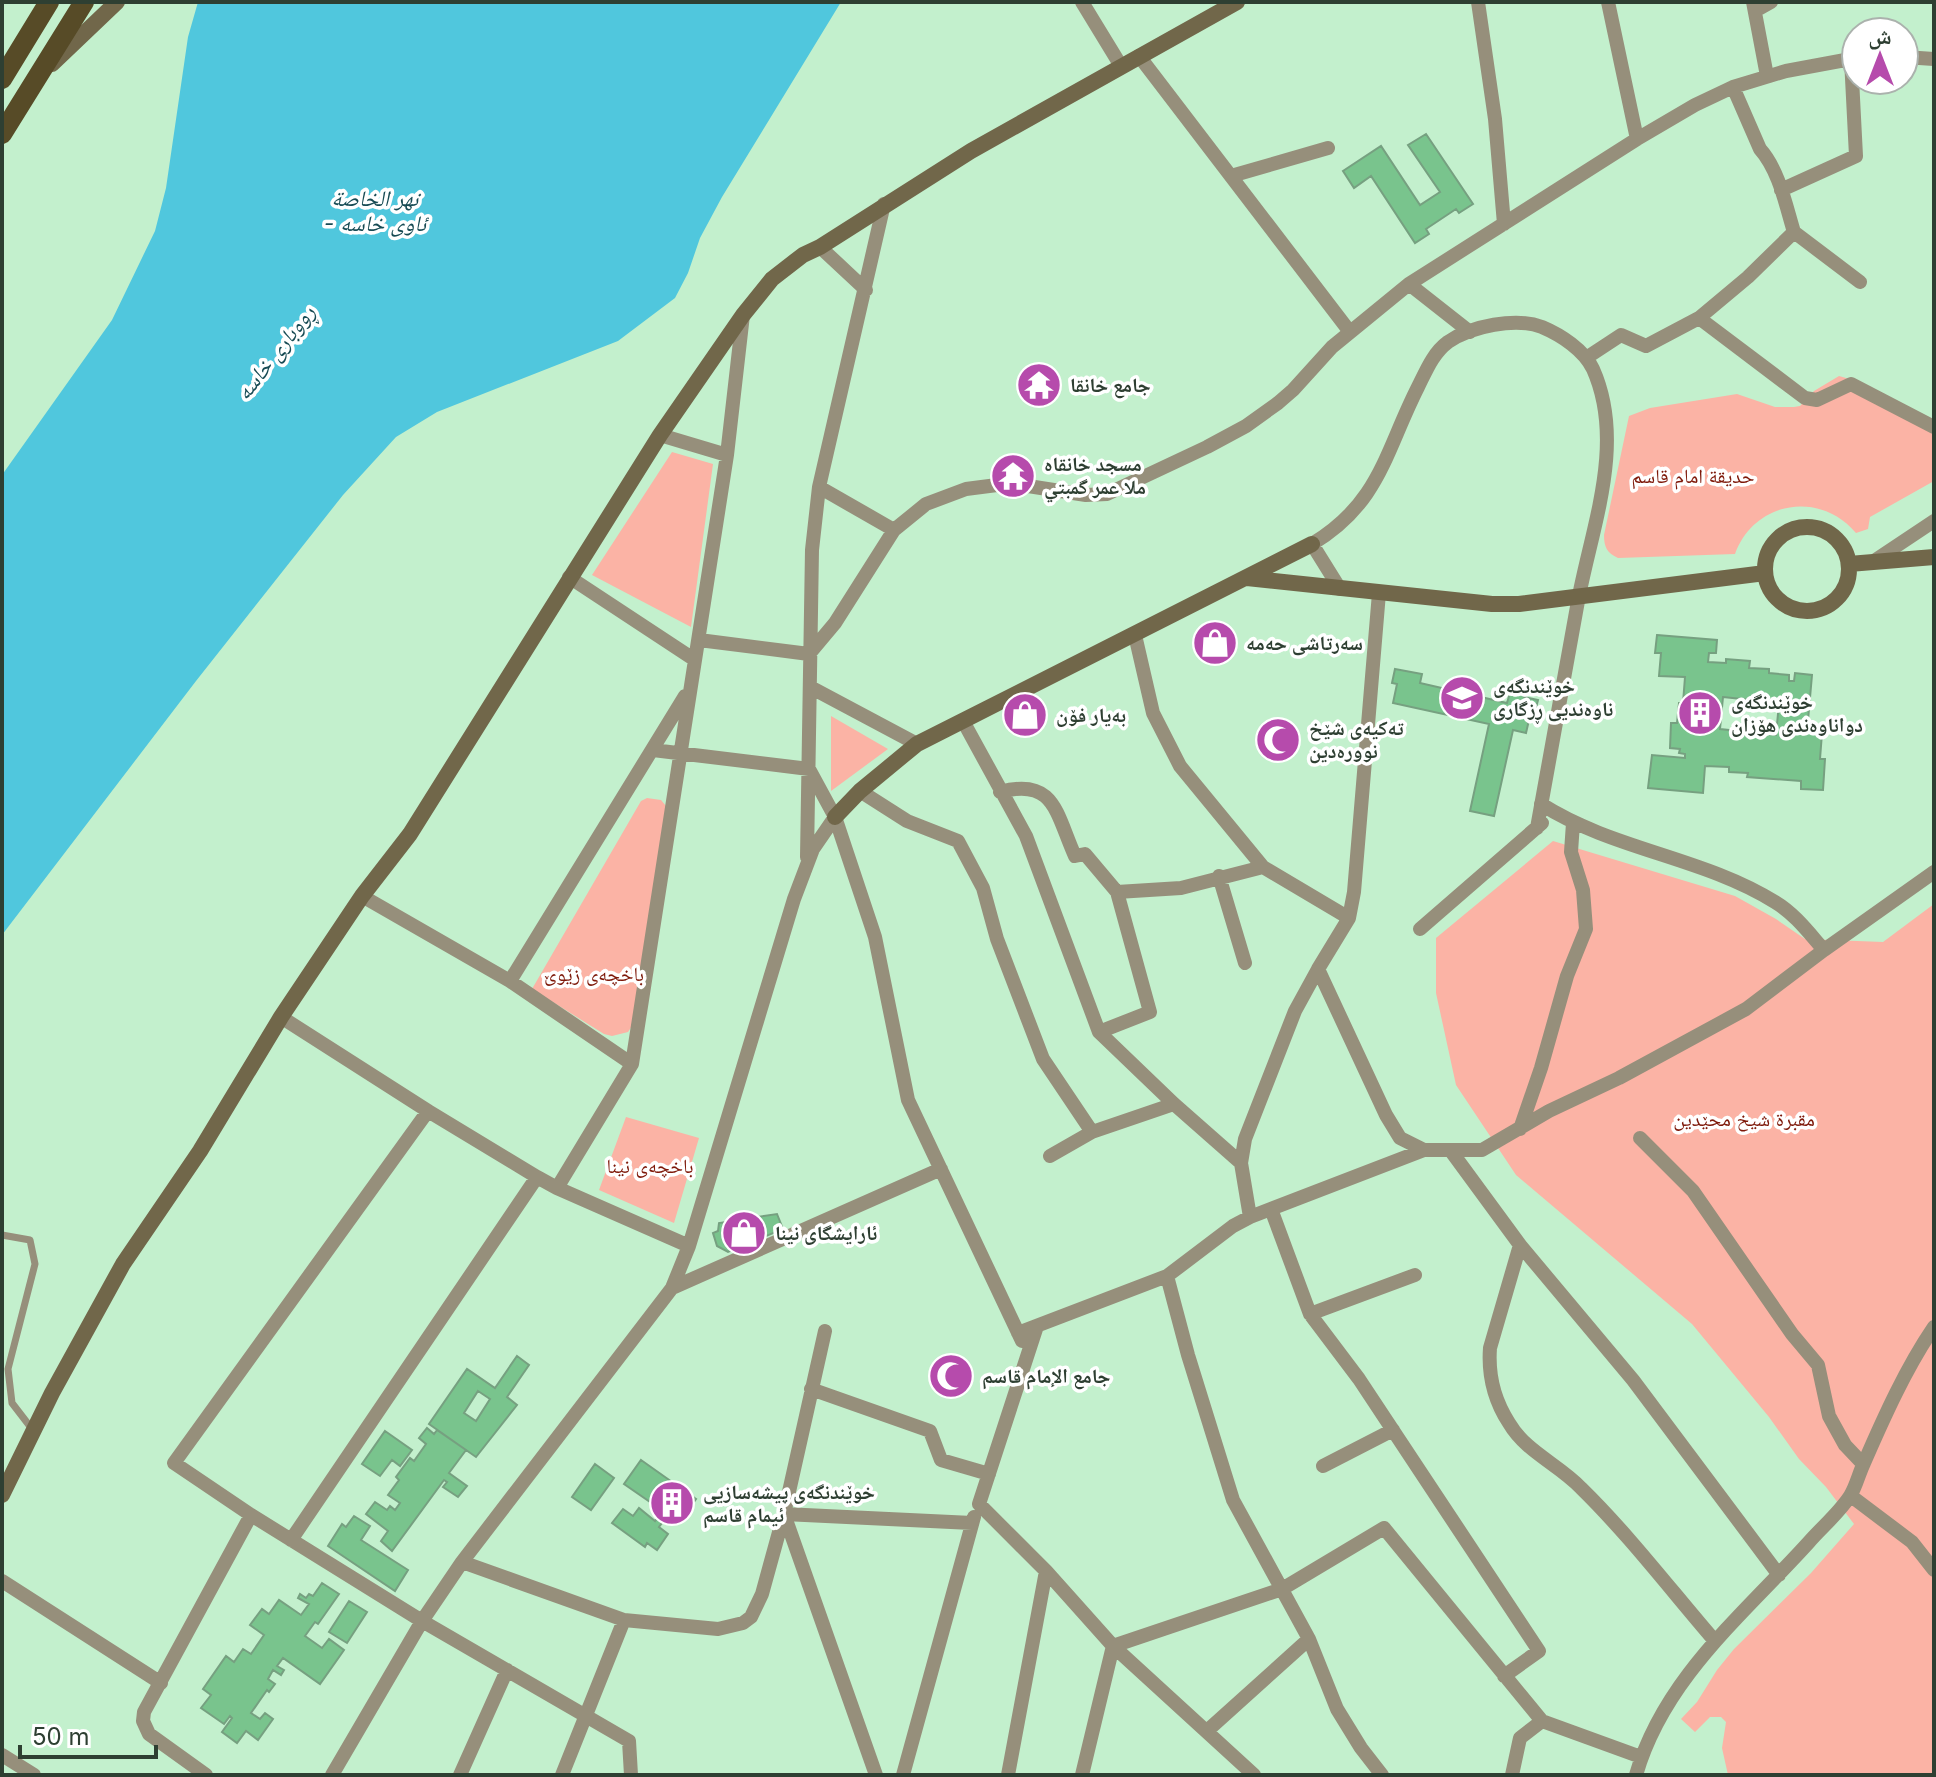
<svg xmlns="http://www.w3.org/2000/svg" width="1936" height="1777" font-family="Inter,'Noto Naskh Arabic',sans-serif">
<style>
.green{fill:#fbb3a5}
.water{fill:#50c7dd}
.building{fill:#79c48d;stroke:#76a080;stroke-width:2;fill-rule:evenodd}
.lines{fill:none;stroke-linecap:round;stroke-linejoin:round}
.lane{stroke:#968f7b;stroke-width:7}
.street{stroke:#968f7b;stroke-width:14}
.secondary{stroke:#71674a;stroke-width:16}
.primary{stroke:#574b27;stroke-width:20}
.labels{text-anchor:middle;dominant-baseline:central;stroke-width:7;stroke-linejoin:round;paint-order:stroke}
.poi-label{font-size:20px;font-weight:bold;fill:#2e3f32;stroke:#fff;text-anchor:start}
.park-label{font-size:20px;fill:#7e1809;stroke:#fff}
.water-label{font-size:22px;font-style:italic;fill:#174b54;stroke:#fff}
</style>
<rect width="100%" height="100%" fill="#c3f0cd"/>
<!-- green -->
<path class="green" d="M1839 376 1860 382 1934 425V481L1870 517 1868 529 1856 533C1820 490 1754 501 1735 554L1618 558C1607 553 1604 547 1604 535L1629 416 1650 408 1737 394 1775 407H1794L1800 406 1814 391Z
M672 452 713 464 691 627 592 575Z
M831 716 888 749 831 791Z
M647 798 661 800 666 806 632 1026 628 1032 612 1036 604 1034 532 989 641 801Z
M1553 841 1735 896 1776 919 1805 939 1883 942 1934 904V1775H1728L1722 1748 1726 1722 1721 1717H1710L1695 1732 1681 1719 1697 1702 1717 1670 1734 1649 1811 1573 1854 1524 1826 1487 1799 1459 1769 1417 1692 1324 1516 1175 1456 1085 1436 993V938Z
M626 1117 699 1138 674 1223 599 1190Z"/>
<!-- water -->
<path class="water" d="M198 2H841L722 197 700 238 688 273 675 298 618 341 437 412 396 437 343 495 196 681 2 935V475L112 320 155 231 166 188 188 37Z"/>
<!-- building -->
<path class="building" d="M1426 134 1473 204 1459 213 1456 209 1426 229 1429 234 1415 243 1371 176 1354 188 1343 171 1381 146 1420 205 1440 192 1408 145Z
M1657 635 1717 640 1716 653H1709L1708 662 1726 663V659L1750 661 1749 668 1769 669V673L1789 675V681H1794L1795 673 1812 675 1807 732 1822 733 1820 759H1825L1823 790 1801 789V781L1747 777 1748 773 1729 772V767L1705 766 1703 793 1648 788 1652 755 1685 758V754L1679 753 1680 749 1670 748 1671 723H1677L1679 703H1683L1685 677 1659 676 1661 653H1655ZM1723 697 1779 703 1776 735 1720 729Z
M1395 669 1422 674 1420 683 1507 703 1511 689 1525 692 1524 697 1538 700 1533 720H1529L1526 733 1513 730 1494 816 1470 811 1489 724 1393 703 1397 684 1392 683Z
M777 1214 783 1229 728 1252 717 1246 713 1233 718 1231 719 1223Z
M517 1356 529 1365 507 1397 517 1405 476 1457 429 1424 467 1369 495 1388ZM478 1391 490 1399 476 1421 464 1413Z
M427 1428 434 1434 437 1430 466 1450 449 1473 467 1486 458 1497 443 1487 447 1482 444 1480 392 1551 381 1541 388 1531 366 1514 375 1502 387 1510 390 1506 395 1510 400 1503 388 1495 399 1480 396 1477 410 1458 414 1461 426 1444 419 1438Z
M385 1431 412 1450 400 1466 392 1460 380 1476 362 1464Z
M641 1460 696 1499 680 1522 668 1515 659 1527 668 1534 657 1550 647 1543 645 1547 612 1523 623 1509 633 1516 639 1508 655 1521 663 1511 624 1484Z
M595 1464 614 1478 591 1510 572 1497Z
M354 1516 370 1526 361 1540 408 1570 395 1591 328 1546 342 1524 346 1527Z
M322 1583 339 1594 318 1624 315 1622 305 1636 322 1648 329 1639 344 1650 320 1684 283 1658 277 1666 284 1670 281 1675 273 1670 268 1679 275 1684 269 1692 267 1690 251 1713 260 1719 265 1713 273 1719 258 1740 246 1731 237 1743 222 1732 232 1718 230 1716 224 1724 201 1708 211 1695 203 1689 226 1656 234 1662 243 1649 251 1654 264 1635 250 1625 262 1609 269 1614 279 1600 301 1615 309 1604 298 1598 300 1594 306 1598 309 1594 313 1596Z
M349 1601 367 1612 347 1643 329 1632Z"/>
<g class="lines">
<!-- lane -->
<path class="lane" d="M2 1235 30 1240 35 1264 8 1369 12 1403 32 1429"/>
<!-- street -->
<path class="street" d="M1082 2 1121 66
M1478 2 1495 119 1504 224
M1608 2 1637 139
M1753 2 1767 76
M1755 11 1771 2
M1139 56 1350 332
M1904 57 1934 59
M1231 176 1328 148
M1781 190 1856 156 1851 59
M1794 232 1860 282
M820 247 866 290
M1409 284 1470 332
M1699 318 1805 398 1817 400 1851 384 1934 427
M1586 358 1621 335 1646 346 1699 318 1748 277 1794 232C1786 206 1779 170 1760 149L1733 87
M660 435 727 455
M819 487 894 530
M1874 561 1934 521
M569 577 695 660
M1340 589 1312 544C1380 503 1385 452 1418 387 1426 371 1433 353 1448 342 1471 326 1516 317 1542 327 1561 335 1584 350 1593 369 1626 443 1592 526 1578 601 1564 677 1550 753 1537 828
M1135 635 1153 713 1180 766 1263 867 1349 918
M699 640 809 654 835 623 894 530 926 504 966 489 997 485 1028 486 1086 495 1107 494 1207 447 1246 426 1278 403 1293 390 1332 347 1409 284 1637 139 1695 105 1733 87 1786 71 1856 58
M810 687 917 744
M963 721 1026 836 1099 1032 1150 1012 1117 892 1085 854 1075 856C1056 814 1055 777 1000 792
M860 791 907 821 958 841 983 888 997 939 1043 1059 1092 1132 1174 1104
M1541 804C1613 850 1703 857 1775 902 1795 914 1809 933 1824 950
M835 817 875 937 908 1100 1022 1341
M807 857 812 550 819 487 884 204
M1219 876 1245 963
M1117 892 1181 888 1263 867
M362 896 510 981 632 1064
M1420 929 1542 823
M510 981 685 696
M281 1017 428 1111 174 1463 251 1515 422 1621 629 1741 631 1775
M1099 1032 1174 1104 1241 1163
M428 1111 537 1177
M1520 1129 1541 1068 1567 976 1586 929 1583 890 1571 852 1573 823
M1640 1138 1693 1191 1792 1334 1818 1365 1829 1416 1845 1445 1863 1464
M1424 1150H1482L1549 1111 1619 1078 1746 1009 1824 950 1934 872
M1451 1151 1520 1245 1490 1348C1488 1375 1494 1400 1509 1423 1526 1452 1558 1464 1581 1488 1629 1535 1670 1589 1714 1640
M1050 1156 1092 1132
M557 1188 689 1246
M1271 1209 1310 1314 1359 1379 1539 1651 1504 1676
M1250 1217 1241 1163 1245 1139 1295 1011 1318 969
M1520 1245 1633 1380 1779 1575
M1167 1276 1188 1355 1233 1500 1309 1639 1337 1709 1361 1748 1382 1775
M672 1288 941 1169
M1310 1314 1415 1275
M1037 1326 979 1504 1046 1571 1113 1646 1254 1775
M1018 1333 1167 1276 1233 1226 1250 1217 1424 1150 1400 1138 1386 1115 1318 969 1349 918 1354 892 1379 593
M811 1389 930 1431 941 1460 989 1474
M1323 1466 1393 1430
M1851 1496 1912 1542 1934 1570
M291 1540 537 1177 557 1188 632 1064 727 455 743 315
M462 1562 624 1620 718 1629 743 1623 751 1617 762 1594 784 1514 825 1331
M2 1581 161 1683
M1208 1730 1309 1639
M2 1755 34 1775
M206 1775 149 1734 143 1721 144 1712 251 1515
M332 1775 422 1621 462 1562 672 1288 689 1246 794 899 813 849 835 817 809 769 653 750
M460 1775 507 1670
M562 1775 624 1620
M876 1775 784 1514 972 1523
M903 1775 974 1517
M1008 1775 1046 1571
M1082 1775 1113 1646 1282 1589 1384 1528 1542 1721
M1512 1775 1520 1738 1542 1721 1641 1757
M1636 1775C1664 1678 1744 1614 1809 1542 1822 1527 1839 1513 1850 1496 1856 1487 1859 1473 1864 1463 1884 1417 1906 1368 1934 1327"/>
<!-- secondary -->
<path class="secondary" d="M52 64 117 2
M1765 569a42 42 0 1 1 84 0a42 42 0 1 1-84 0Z
M1849 564 1934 557
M1247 578 1492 604H1519L1765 573
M835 817 860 791 917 744 1312 544
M2 1495 52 1393 123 1264 200 1151 281 1017 362 896 410 834 660 435 743 315 772 279 803 255 820 247 971 151 1237 2"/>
<!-- primary -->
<path class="primary" d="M2 79 49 2
M2 134 84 2"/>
</g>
<!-- icons -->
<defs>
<g id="temple-disc" transform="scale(2.3)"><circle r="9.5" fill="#b64bac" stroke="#fff"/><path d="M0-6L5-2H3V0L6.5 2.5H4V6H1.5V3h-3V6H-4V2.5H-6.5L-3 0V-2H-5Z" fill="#fff"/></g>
<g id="shop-disc" transform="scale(2.3)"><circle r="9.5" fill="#b64bac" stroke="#fff"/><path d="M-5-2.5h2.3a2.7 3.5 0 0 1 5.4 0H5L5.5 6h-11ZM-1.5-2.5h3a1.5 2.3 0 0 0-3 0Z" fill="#fff"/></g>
<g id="school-disc" transform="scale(2.3)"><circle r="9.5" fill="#b64bac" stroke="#fff"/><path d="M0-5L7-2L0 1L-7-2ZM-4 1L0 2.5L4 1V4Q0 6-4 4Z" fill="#fff"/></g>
<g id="building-disc" transform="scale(2.3)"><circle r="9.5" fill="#b64bac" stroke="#fff"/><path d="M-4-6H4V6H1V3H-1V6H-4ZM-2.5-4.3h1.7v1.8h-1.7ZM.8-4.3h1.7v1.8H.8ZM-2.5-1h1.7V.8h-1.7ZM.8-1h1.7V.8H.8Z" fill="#fff"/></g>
<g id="mosque-disc" transform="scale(2.3)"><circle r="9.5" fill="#b64bac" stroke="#fff"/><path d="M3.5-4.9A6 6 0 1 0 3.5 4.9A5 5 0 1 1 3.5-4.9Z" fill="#fff"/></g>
</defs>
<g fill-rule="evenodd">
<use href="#temple-disc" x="1039" y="385"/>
<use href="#temple-disc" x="1013" y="476"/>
<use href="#shop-disc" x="1215" y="643"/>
<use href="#school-disc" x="1462" y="698"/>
<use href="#building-disc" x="1700" y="713"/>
<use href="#shop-disc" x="1025" y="715"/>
<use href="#mosque-disc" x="1278" y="740"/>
<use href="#shop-disc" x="744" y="1233"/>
<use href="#mosque-disc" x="951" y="1376"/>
<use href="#building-disc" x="672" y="1503"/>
</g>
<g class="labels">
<!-- poi labels -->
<g class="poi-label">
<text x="1070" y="385">جامع خانقا</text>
<text x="1044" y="464">مسجد خانقاه<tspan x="1044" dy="23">ملا عمر گمبتي</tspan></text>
<text x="1246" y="643">سەرتاشی حەمە</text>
<text x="1493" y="686">خوێندنگەی<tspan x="1493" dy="23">ناوەندیی ڕزگاری</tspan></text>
<text x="1731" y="702">خوێندنگەی<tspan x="1731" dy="23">دواناوەندی هۆزان</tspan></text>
<text x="1056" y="715">بەیار فۆن</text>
<text x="1309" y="728">تەکیەی شێخ<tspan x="1309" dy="23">نوورەدین</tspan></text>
<text x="775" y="1233">ئارایشگای نینا</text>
<text x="982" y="1376">جامع الإمام قاسم</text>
<text x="703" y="1492">خوێندنگەی پیشەسازیی<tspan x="703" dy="23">ئیمام قاسم</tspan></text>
</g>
<!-- park labels -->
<g class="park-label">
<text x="1693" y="476">حديقة امام قاسم</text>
<text x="594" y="974">باخچەی زێوێ</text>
<text x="1744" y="1119">مقبرة شيخ محێدین</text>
<text x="650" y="1166">باخچەی نینا</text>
</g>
<!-- water labels -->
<g class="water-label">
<text x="375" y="198">نهر الخاصة<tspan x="375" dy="25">- ئاوی خاسە</tspan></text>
<text transform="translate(275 352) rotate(-52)">ڕووباری خاسە</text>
</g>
</g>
<!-- border -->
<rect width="1936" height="1777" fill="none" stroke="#2e3f32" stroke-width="8"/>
<!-- north arrow -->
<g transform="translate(1880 56)"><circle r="38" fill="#ffffff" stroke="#abb2ad" stroke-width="2"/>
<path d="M0-6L14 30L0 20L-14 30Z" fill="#b64bac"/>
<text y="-12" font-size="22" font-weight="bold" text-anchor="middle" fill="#2e3f32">ش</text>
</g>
<!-- scale -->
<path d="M20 1745v12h136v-12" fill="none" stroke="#2e3f32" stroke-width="4"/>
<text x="32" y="1745" font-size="24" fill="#2e3f32" stroke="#ffffff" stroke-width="6" paint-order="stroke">50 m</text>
</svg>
